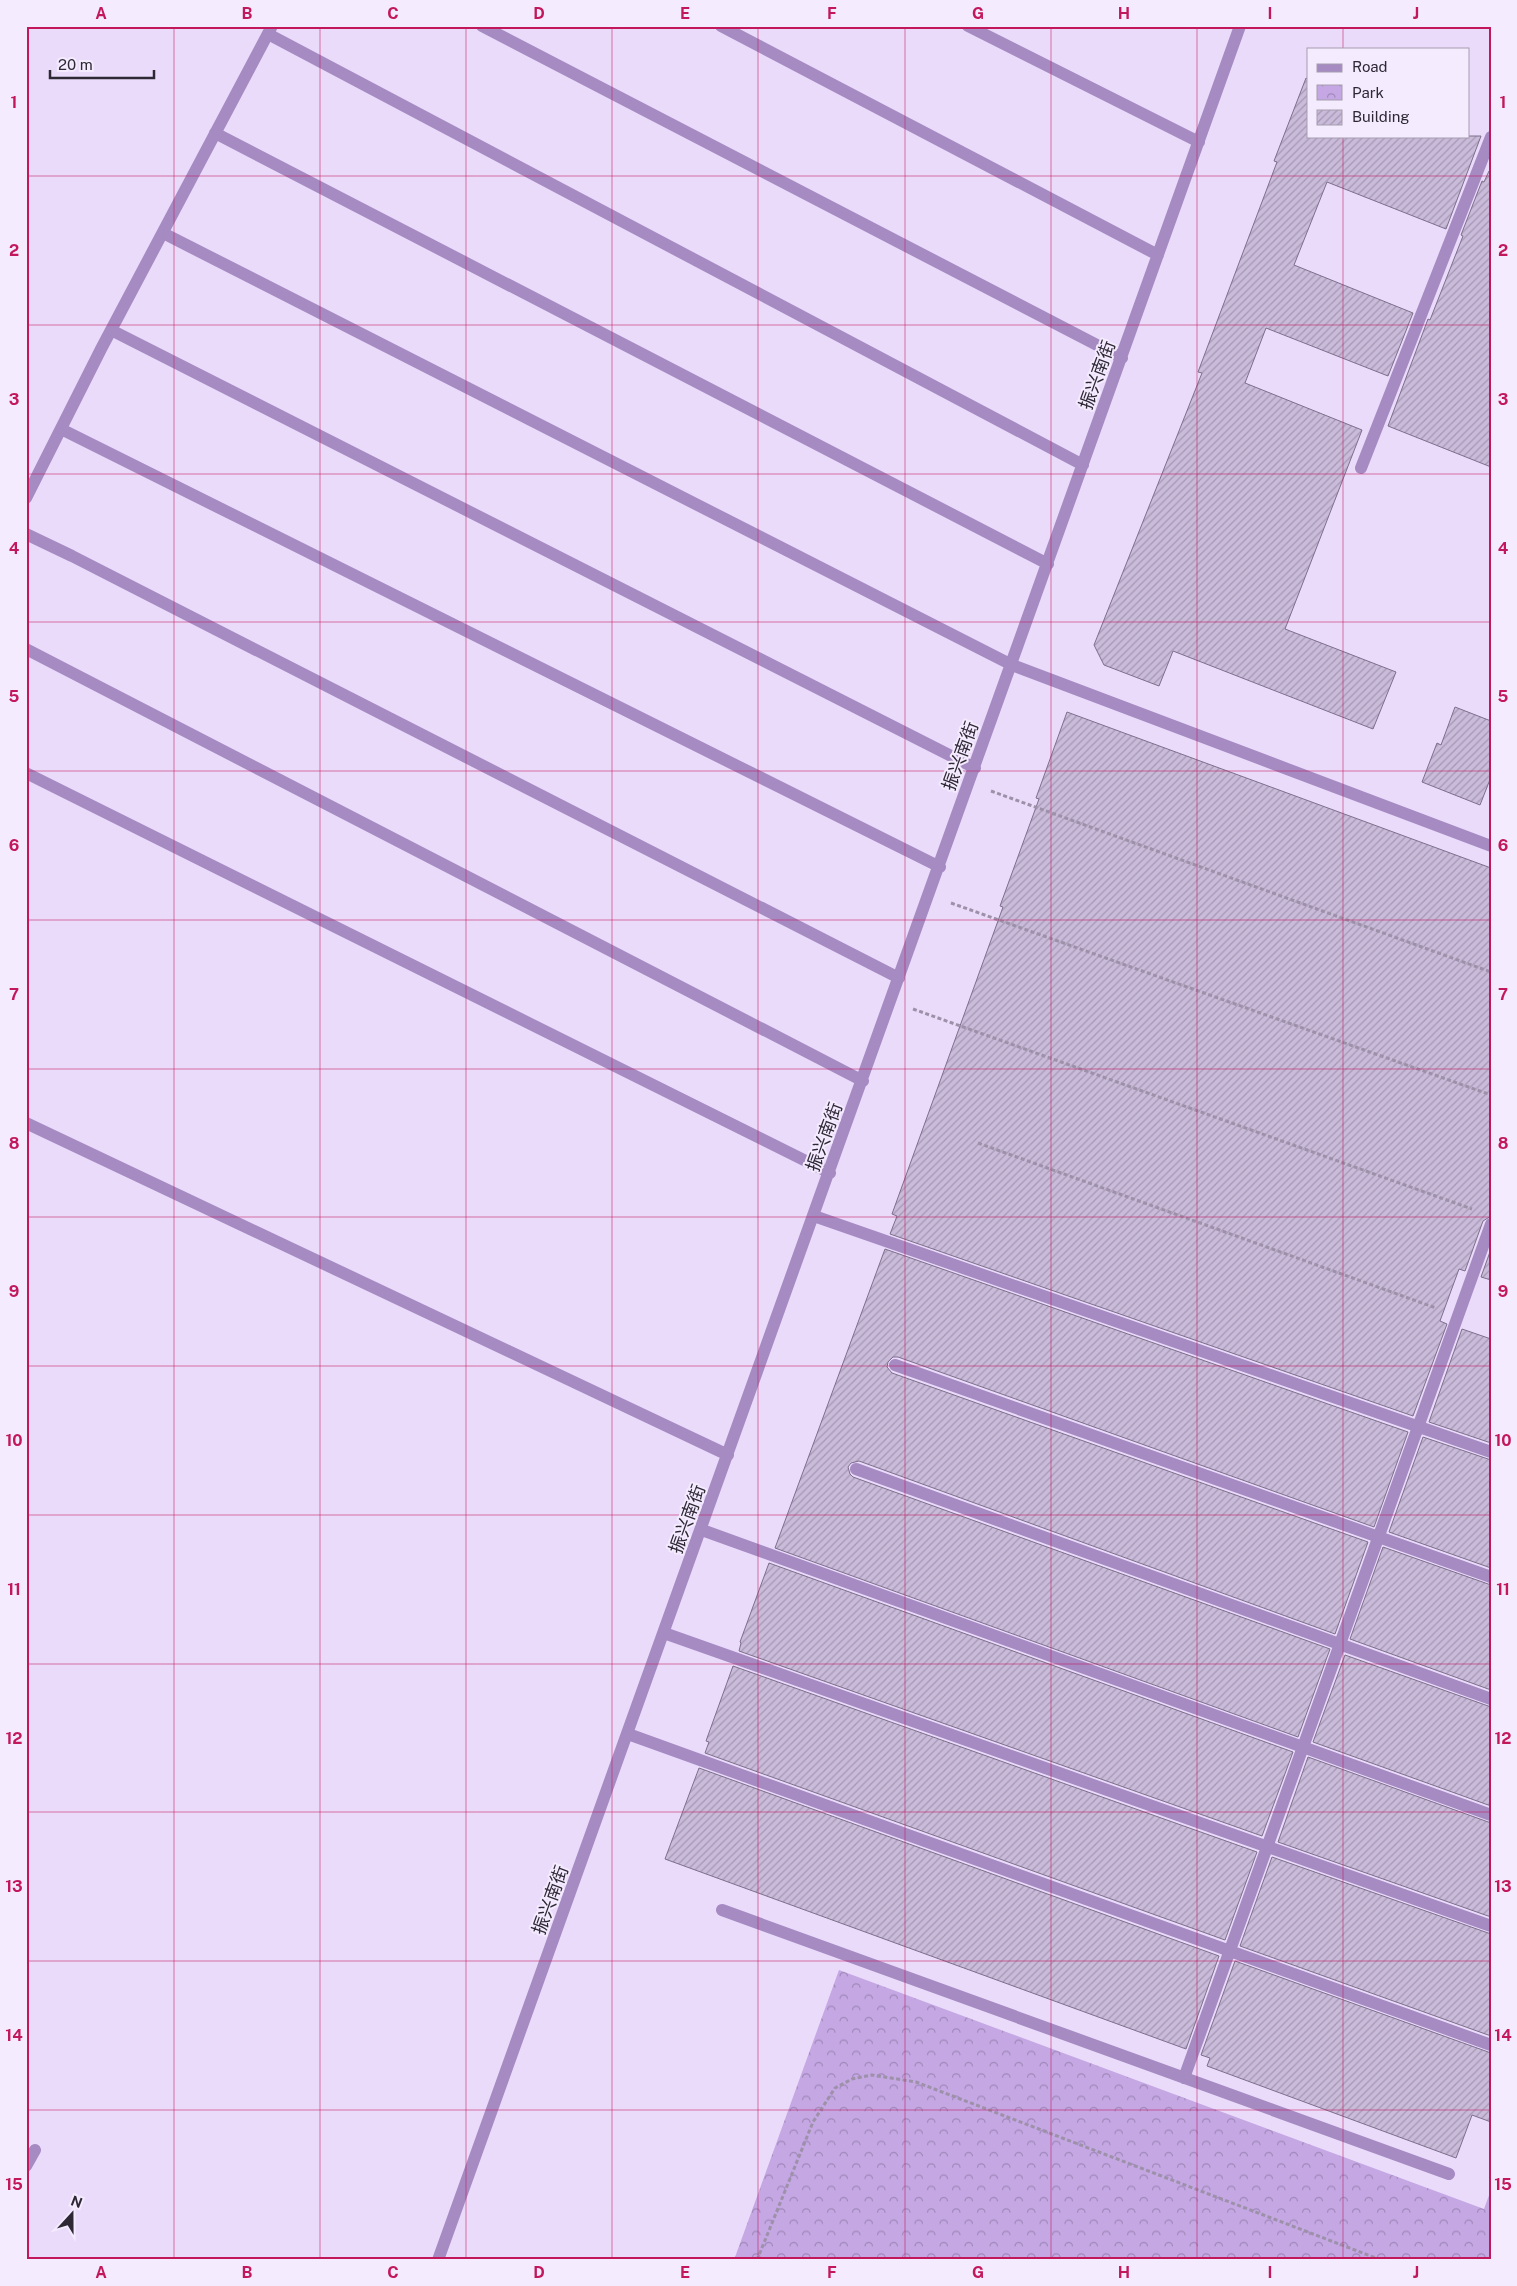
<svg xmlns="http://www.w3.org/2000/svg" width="1517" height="2286" font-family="'Public Sans','Noto Sans SC',sans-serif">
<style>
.park{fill:url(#park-crowns)}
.building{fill:url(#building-hatch);stroke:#7d6f8c}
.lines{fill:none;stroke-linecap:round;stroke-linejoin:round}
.path{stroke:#9d91a9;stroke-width:3;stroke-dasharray:4 2.5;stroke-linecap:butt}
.minor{stroke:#a68bc3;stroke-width:12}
.grid{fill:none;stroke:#c2185b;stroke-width:1;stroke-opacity:0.55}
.labels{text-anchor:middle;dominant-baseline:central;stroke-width:4;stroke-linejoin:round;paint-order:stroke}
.street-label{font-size:18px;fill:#2e2835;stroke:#f4ebff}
.neatline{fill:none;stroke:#c2185b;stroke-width:2}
.grid-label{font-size:16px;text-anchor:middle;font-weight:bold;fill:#c2185b}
</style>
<defs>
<pattern id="park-crowns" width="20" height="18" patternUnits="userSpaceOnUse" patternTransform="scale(1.25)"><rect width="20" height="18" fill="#c4a7e3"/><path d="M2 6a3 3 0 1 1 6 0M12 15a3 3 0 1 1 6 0" fill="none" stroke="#a088b9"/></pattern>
<pattern id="building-hatch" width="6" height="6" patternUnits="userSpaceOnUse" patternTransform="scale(1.25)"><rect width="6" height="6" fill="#cabbdb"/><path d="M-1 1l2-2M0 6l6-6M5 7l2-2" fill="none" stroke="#a498b2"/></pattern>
</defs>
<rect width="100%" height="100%" fill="#eadbfb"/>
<!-- park -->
<path class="park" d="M839 1970 1484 2209 1491 2190V2260H734Z"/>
<!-- building -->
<path class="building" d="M1306 78 1308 79V136H1481L1446 229 1327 182 1294 265 1413 313 1388 376 1266 328 1245 383 1362 430 1285 629 1396 672 1373 729 1173 651 1159 686 1104 665 1094 645 1202 373 1198 372 1277 162 1274 161Z
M1489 171H1491V467L1388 426 1428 319 1430 320 1463 236 1461 235 1482 181 1484 182Z
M1455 707 1491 721V777L1480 805 1422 782 1437 743 1441 745Z
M1067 712 1491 868V1216L1483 1221 1465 1271 1459 1269 1440 1321 1447 1324 1413 1416 890 1234 897 1216 892 1214 1003 907 1000 906 1039 799 1036 798Z
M885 1249 1408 1432 1374 1527 898 1357H893L888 1362 887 1367 892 1373 1368 1542 1335 1634 859 1461 851 1463 848 1467 850 1474 853 1477 1330 1649 1298 1737 775 1548Z
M1491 1249V1280L1481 1277Z
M1462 1329 1491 1339V1443L1429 1422Z
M1423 1437 1491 1460V1568L1389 1532Z
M1383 1547 1491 1585V1690L1350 1639Z
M769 1563 1293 1752 1262 1836 739 1651 741 1643 740 1642Z
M1345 1655 1491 1707V1806L1313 1742Z
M733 1666 1257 1852 1225 1940 705 1753 709 1742 706 1741Z
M1308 1757 1491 1823V1917L1278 1842Z
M699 1768 1219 1956 1186 2049 665 1859Z
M1272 1857 1491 1934V2036L1240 1946Z
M1235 1961 1491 2053V2122L1472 2115 1456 2158 1207 2066 1210 2058 1201 2055Z"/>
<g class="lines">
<!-- path -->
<path class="path" d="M991 791 1491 972
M951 903 1491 1095
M913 1009 1472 1209
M978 1143 1436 1308
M757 2260 813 2122 835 2088 852 2079 872 2075 916 2082 1381 2260"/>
<!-- minor -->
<path class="minor" d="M482 26 1122 358
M721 26 1158 255
M968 26 1199 142
M268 34 1083 465
M215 133 1048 564
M163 233 1012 665 1491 846
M111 330 975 768
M61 429 940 867
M1361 468 1491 137
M26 498 101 349 272 26
M26 534 72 556 899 978
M26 649 863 1081
M26 773 830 1173
M26 1123 728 1455
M814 1216 1491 1452
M895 1365 1491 1577
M856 1469 1491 1699
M702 1530 1491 1815
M664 1633 1491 1926
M628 1734 1491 2045
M722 1910 1449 2174
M1184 2078 1491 1224
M26 2166 35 2150
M438 2260 1240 26"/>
</g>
<!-- grid -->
<path class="grid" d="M174 26V2260M320 26V2260M466 26V2260M612 26V2260M758 26V2260M905 26V2260M1051 26V2260M1197 26V2260M1343 26V49M1343 136V2260M26 176H1491M26 325H1491M26 474H1491M26 622H1491M26 771H1491M26 920H1491M26 1069H1491M26 1217H1491M26 1366H1491M26 1515H1491M26 1664H1491M26 1812H1491M26 1961H1491M26 2110H1491"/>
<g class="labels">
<!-- street labels -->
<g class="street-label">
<text transform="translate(1097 375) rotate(-70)">振兴南街</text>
<text transform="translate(960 756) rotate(-70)">振兴南街</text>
<text transform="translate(824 1137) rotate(-70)">振兴南街</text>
<text transform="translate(687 1519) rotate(-70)">振兴南街</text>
<text transform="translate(550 1900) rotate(-70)">振兴南街</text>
</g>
</g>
<!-- border -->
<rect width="1517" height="2286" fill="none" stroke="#f4ebff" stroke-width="55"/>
<!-- legend -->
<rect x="1307" y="48" width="162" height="90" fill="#f4ebff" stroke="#a59dae"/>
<rect x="1317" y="64" width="25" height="8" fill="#a68bc3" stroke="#a59dae"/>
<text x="1352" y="72" font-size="15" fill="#2e2835">Road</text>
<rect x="1317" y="85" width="25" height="15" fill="url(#park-crowns)" stroke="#a59dae"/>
<text x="1352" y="98" font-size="15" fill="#2e2835">Park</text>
<rect x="1317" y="110" width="25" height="15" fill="url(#building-hatch)" stroke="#a59dae"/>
<text x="1352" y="122" font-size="15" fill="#2e2835">Building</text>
<!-- north arrow -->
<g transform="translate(72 2214) rotate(21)" stroke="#f4ebff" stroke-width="4" paint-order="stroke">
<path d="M0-4L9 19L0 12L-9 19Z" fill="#2e2835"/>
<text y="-8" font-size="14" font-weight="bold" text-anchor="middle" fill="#2e2835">N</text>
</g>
<!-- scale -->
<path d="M50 70v8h104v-8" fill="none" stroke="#2e2835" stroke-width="2.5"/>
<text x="58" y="70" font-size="15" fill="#2e2835" stroke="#f4ebff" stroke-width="4" paint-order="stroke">20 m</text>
<rect x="28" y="28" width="1462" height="2230" class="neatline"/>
<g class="grid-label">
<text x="101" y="19">A</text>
<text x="247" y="19">B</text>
<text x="393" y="19">C</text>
<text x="539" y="19">D</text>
<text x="685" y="19">E</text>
<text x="832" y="19">F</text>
<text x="978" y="19">G</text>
<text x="1124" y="19">H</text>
<text x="1270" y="19">I</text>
<text x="1416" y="19">J</text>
<text x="14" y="108">1</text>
<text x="1503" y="108">1</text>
<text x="14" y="256">2</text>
<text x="1503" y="256">2</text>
<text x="14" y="405">3</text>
<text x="1503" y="405">3</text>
<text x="14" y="554">4</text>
<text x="1503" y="554">4</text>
<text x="14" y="702">5</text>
<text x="1503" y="702">5</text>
<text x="14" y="851">6</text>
<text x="1503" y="851">6</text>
<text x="14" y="1000">7</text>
<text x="1503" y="1000">7</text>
<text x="14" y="1149">8</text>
<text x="1503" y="1149">8</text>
<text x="14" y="1297">9</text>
<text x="1503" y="1297">9</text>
<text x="14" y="1446">10</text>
<text x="1503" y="1446">10</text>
<text x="14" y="1595">11</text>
<text x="1503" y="1595">11</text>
<text x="14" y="1744">12</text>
<text x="1503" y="1744">12</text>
<text x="14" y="1892">13</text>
<text x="1503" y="1892">13</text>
<text x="14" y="2041">14</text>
<text x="1503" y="2041">14</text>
<text x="14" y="2190">15</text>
<text x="1503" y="2190">15</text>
<text x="101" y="2278">A</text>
<text x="247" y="2278">B</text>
<text x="393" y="2278">C</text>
<text x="539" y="2278">D</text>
<text x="685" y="2278">E</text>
<text x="832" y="2278">F</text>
<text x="978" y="2278">G</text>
<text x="1124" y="2278">H</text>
<text x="1270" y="2278">I</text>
<text x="1416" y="2278">J</text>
</g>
</svg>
